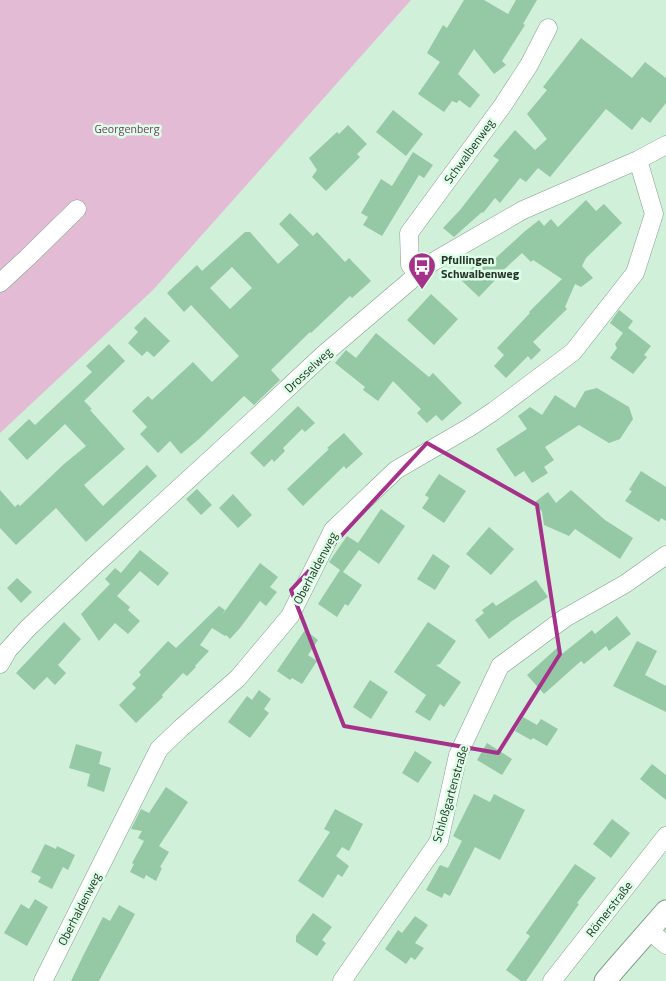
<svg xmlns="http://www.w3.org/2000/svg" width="666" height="981" font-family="'Titillium Web',sans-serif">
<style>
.green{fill:#e3bbd5}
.building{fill:#95c8a5;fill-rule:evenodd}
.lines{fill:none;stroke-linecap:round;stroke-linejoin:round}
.minor-casing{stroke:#83a18c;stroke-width:19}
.major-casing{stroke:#83a18c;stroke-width:23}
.minor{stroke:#fff;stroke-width:18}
.major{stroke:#fff;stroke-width:21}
.marked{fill:none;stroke:#a6318a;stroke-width:4;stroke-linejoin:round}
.labels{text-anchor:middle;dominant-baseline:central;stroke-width:5;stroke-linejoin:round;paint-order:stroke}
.park-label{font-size:12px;fill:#773a66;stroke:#ddfee6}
.street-label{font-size:12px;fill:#27332b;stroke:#ddfee6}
.poi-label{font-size:12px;font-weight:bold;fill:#27332b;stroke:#ddfee6;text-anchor:start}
</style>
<rect width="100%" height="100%" fill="#d0f0d9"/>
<!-- green -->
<path class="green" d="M0 0H411L153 290 0 433Z"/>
<!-- building -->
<path class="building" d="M464 0H484L508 14 516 0H537L523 24 525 25 502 61 506 65 494 74 474 49 458 74 480 95 470 108 459 100 457 103 452 101 444 112 418 94 440 62 427 53 443 25 447 28Z
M581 38 632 78 645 62 666 78V103L650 123 642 117 632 130 606 109 550 177 538 168 526 182 520 178 500 203 495 198 483 213 482 212 454 237 443 228 460 210 499 160 493 156 515 130 535 150 547 139 527 114 547 90 543 87Z
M393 110 423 134 406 156 376 132Z
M348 125 367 144 357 154 360 157 326 191 312 177 317 170 309 158 337 132 339 134Z
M413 152 433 165 424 178 419 175 382 236 363 225 368 217 361 213 381 179 392 186Z
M586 200 596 211 604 204 622 223 586 258 582 266 593 278 581 287 575 284 565 307 567 309 533 342 541 350 531 360 528 356 506 378 494 366 504 355 497 348 530 313 529 312 562 279 533 260 531 262 522 253 498 275 499 276 479 297 461 280 481 258 488 265 524 232 539 220 544 226 551 219 558 227Z
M290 213 313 236 317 232 345 262 349 258 371 281 352 298 350 296 311 333 310 332 271 370 280 380 254 405 244 396 199 439 181 454 170 441 158 453 140 434 147 427 132 411 148 396 152 400 193 362 212 382 239 356 191 305 184 312 167 293 197 265 202 271 245 232H250L278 264 299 245 279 224ZM232 267 252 288 230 309 210 288Z
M431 294 458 319 434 345 407 320Z
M619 310 633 321 628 328 651 346 644 355 647 357 633 374 610 358 617 348 615 344 623 333 610 323Z
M145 317 170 341 154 357 147 351 142 356 128 343 138 332 134 328Z
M376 333 429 377 433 373 462 403 442 421 436 415 427 423 417 413 421 409 393 381 378 401 363 390 365 387 335 363 346 350 356 358Z
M109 344 125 361 84 401 92 409 90 410 125 449 84 485 103 506 147 465 157 476 86 542 56 508 16 545 0 528V490L15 507 18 504 20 506 64 464 86 446 65 424 27 460 8 439 29 419 35 425 92 372 86 366Z
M597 388 629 407 633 419 620 439 609 443 579 425 545 447 554 460 544 467 548 473 532 483 524 471 515 477 496 449 527 429 518 416 530 407 542 415 555 395 575 408 585 391Z
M298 406 315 423 305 432 302 429 283 448 285 451 274 462 272 459 264 467 250 453Z
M344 433 363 454 346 469 344 466 303 506 287 489 329 449 327 448Z
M641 471 666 487V521L661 518 659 522 625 501 632 491 629 490Z
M439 474 466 491 444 523 422 508 429 498 425 495Z
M197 489 212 505 201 515 186 499Z
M571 490 605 520 633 538 620 559 575 529 569 536 544 525 542 512 535 502 548 492 556 503Z
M233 494 252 515 238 528 219 508Z
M381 509 405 526 379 564 359 550 343 572 362 585 348 606 345 604 337 617 318 604 340 570 329 562 347 536 358 543Z
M489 527 514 549 491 575 466 554Z
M140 550 169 573 158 586 140 571 117 596 130 607 128 610 140 621 128 634 115 623 99 641 81 614 110 584 105 579 115 568 121 573Z
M433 554 450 566 435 590 417 579Z
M260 563 278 577 270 587 277 592 266 606 260 601 240 628 230 639 226 635 225 636 212 628 200 645 209 651 195 666 196 667 187 676 183 673 162 695 163 697 136 723 119 705 136 688 132 684 141 675 139 672 168 641 176 648 219 606 225 610 222 615Z
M17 578 32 592 21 603 7 588Z
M536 580 548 597 509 623H510L489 639 475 620 484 613 482 610 493 602 496 606Z
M617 616 631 634 609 651 606 646 584 664 581 661 544 694 527 675 557 648 562 654 592 630 595 634Z
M64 622 81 639 58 665 66 673 55 685 47 677 34 690 16 673Z
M428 622 456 641 440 664 436 665 461 682 444 707 440 704 430 721 415 712 426 695 394 672Z
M305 630 318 640 308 655 317 661 302 684 292 678 290 680 277 671Z
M637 641 657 651 645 675 666 686V712L613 686Z
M370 680 388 692 371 719 353 707Z
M259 690 271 699 264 709 269 713 250 738 228 722 247 696 252 700Z
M523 717 537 725 541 719 558 729 547 746 533 738 531 740 515 731Z
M487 743 512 759 502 775 477 760Z
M76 744 102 752 99 764 111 768 104 792 87 786 90 774 69 768Z
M415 751 432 762 418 783 402 773Z
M652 764 666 775V800L640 779Z
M166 787 188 802 159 846 169 852 160 867 162 868 156 881 146 875 144 879 130 872 134 864 132 863 144 841 138 838 142 831 131 829 141 809 149 813Z
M474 794 490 802 494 794 525 810 500 860 475 847 450 896 444 893 442 898 426 890 440 865 448 868 462 841 453 836Z
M335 809 363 824 349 851 342 847 336 856 349 866 342 877 338 874 323 898 298 881 330 832 324 829Z
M612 819 630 833 611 858 593 844Z
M45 844 56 849 57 846 75 855 68 870 63 867 52 889 38 882 41 877 31 872Z
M575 864 596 878 577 903 579 904 526 981H521L506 970 530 936 526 933Z
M35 899 48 907 27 946 4 933 21 904 29 909Z
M119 905 135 914 99 981H71L84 954 103 917 110 921Z
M313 913 332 927 322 940 326 943 317 956 296 942V936Z
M415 916 428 925 415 943 424 948 415 960 411 957 406 964 385 949 398 930 402 933Z"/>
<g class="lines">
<!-- minor casing -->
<g class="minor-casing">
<path id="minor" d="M418 274 410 265 409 233 503 105 529 65 548 28
M0 283 27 258 77 209
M0 664 8 650 28 628 94 566 260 414 323 355 431 263 523 210 638 160 666 145
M649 930 666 945
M43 981 159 749 181 728 238 678 290 616 333 530 396 470 470 427 494 411 573 352 635 273 654 214 638 160
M342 981 439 841 458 755 500 666 565 618 625 584 666 555
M552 981 666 836"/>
</g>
<!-- major casing -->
<g class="major-casing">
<path id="major" d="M605 981 616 968 666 911"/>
</g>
<!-- minor -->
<use href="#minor" class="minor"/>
<!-- major -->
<use href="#major" class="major"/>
</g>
<!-- marked area -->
<path class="marked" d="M427 443 537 505 560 654 498 753 344 726 291 590Z"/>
<!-- icons -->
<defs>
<g id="bus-pin" transform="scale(1.4375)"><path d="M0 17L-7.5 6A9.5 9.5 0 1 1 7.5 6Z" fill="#a6318a" stroke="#ddfee6"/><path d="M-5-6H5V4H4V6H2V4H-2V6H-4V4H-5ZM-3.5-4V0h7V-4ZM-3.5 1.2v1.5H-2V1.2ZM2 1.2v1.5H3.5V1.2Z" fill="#fff"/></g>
</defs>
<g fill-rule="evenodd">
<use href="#bus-pin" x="422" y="266"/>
</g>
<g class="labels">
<!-- park labels -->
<g class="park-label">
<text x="127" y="128">Georgenberg</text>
</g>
<!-- street labels -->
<g class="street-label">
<text transform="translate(469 151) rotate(-54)">Schwalbenweg</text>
<text transform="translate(308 370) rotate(-43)">Drosselweg</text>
<text transform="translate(315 568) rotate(-62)">Oberhaldenweg</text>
<text transform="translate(450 794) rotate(-74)">Schloßgartenstraße</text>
<text transform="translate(79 909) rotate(-63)">Oberhaldenweg</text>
<text transform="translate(609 909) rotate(-52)">Römerstraße</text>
</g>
<!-- poi labels -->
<g class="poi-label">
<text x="441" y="259">Pfullingen<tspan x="441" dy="14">Schwalbenweg</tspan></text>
</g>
</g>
</svg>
